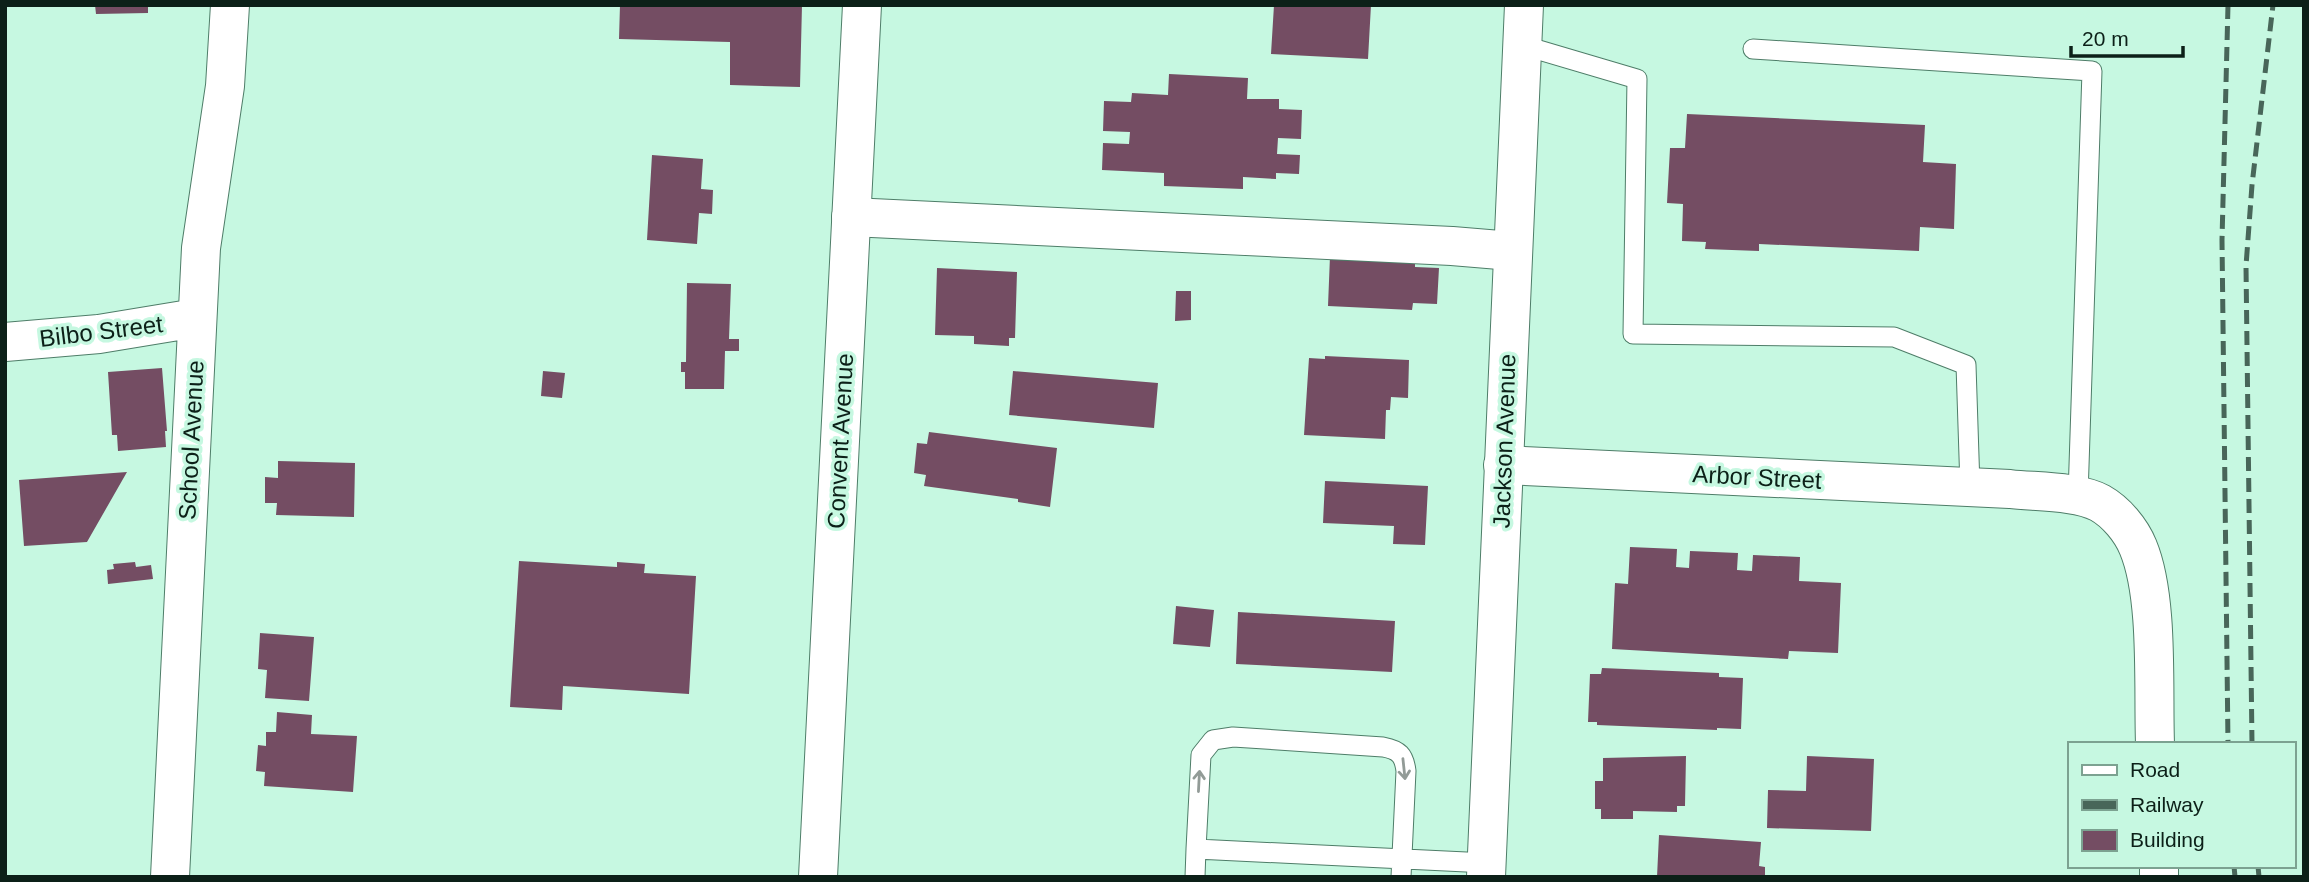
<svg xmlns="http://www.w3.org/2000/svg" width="2309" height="882" font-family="Arial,sans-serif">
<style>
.building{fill:#744d63}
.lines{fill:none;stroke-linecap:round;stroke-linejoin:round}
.service-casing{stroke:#4e7d68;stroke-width:21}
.minor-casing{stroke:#4e7d68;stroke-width:40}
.tertiary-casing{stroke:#4e7d68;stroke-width:40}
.service{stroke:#fff;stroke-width:19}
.minor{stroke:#fff;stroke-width:38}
.tertiary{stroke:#fff;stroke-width:38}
.rail{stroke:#486659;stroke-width:5;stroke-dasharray:14 7;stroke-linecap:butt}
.oneway{stroke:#929b97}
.labels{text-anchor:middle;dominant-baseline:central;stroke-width:7;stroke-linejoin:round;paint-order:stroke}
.street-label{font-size:24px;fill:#0c2018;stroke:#c6f8e1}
</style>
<rect width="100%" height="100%" fill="#c6f8e1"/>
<!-- building -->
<path class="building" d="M95 5H148V13L96 14Z
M620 5H802L800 87 730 85V42L619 39Z
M1274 5H1371L1368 59 1271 54Z
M1169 74 1248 78 1247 99H1279V109L1302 110 1301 139 1278 138 1277 154 1300 155 1299 174 1276 173V179L1243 177V189L1164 186V173L1102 170 1103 143 1129 144 1130 132 1103 131 1104 101 1131 102 1132 93 1168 95Z
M1687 114 1925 125 1923 162 1956 164 1954 229 1920 227 1919 251 1759 244V251L1705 249 1706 242 1682 241 1683 204 1667 203 1670 148H1685Z
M652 155 703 159 701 189 713 190 712 214 699 213 697 244 647 240Z
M1330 256 1415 260V267L1439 268 1437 304 1413 303 1412 310 1328 306Z
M937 268 1017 272 1015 338H1009V346L974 344V336L935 335Z
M687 283 731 284 729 339H739V351H725L724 389H685V372H681V362H686Z
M1176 291H1191V320L1175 321Z
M1325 356 1409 360 1408 398 1391 397 1390 410H1386L1385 439 1304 435 1309 358 1325 359Z
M162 368 167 431H165L166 447 118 451 117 435H112L108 372Z
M543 371 565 373 562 398 541 396Z
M1013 371 1158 383 1154 428 1009 415Z
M929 432 1057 448 1050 507 1018 502V499L924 486 926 475 914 473 917 443 927 444Z
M278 461 355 463 354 517 276 515 277 503H265V477L278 478Z
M127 472 87 542 24 546 19 480Z
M1325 481 1428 486 1425 545 1393 544 1394 526 1323 523Z
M1630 547 1677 549 1676 567 1689 568 1690 551 1738 553 1737 570 1752 571 1753 555 1800 557 1799 581 1841 583 1838 653 1789 651 1788 659 1612 649 1615 583 1628 584Z
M519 561 617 567V562L645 564 644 573 696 576 689 694 563 686 562 710 510 707Z
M135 562 136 567 151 565 153 579 108 584 107 570 114 569 113 564Z
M1176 606 1214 610 1210 647 1173 644Z
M1238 612 1395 621 1392 672 1236 664Z
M260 633 314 637 309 701 265 698 267 670 258 669Z
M1602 668 1719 673V677L1743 678 1741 729 1717 728V730L1597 725V722H1588L1590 674H1601Z
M277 712 312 715 311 734 357 736 353 792 264 786 265 772 256 771 258 745 266 746V732H276Z
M1686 756 1685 806H1677V812L1633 811V819H1601V809H1595V781H1603V758Z
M1807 756 1874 759 1871 831 1767 828 1768 790 1806 791Z
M1659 835 1761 842 1759 866 1765 867V877H1657Z"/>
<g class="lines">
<!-- service casing -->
<g class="service-casing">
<path id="service" d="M1522 45 1637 79 1633 334 1894 337 1966 365 1970 487
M1753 49 2092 71 2078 496
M1196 849 1201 755 1213 740 1233 737 1383 747C1399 750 1404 755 1406 771L1401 877
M1195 877 1196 849 1487 863"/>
</g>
<!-- minor casing -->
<g class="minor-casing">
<path id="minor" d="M851 217 1452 246 1512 251
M5 342 99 334 196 318
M1503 465 2010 489C2036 492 2078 491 2100 503 2116 512 2131 530 2138 547 2159 597 2153 688 2155 744
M2159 866V877
M170 877 201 248 225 86 230 5"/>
</g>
<!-- tertiary casing -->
<g class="tertiary-casing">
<path id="tertiary" d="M818 877 862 5
M1486 877 1524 5"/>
</g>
<!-- service -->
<use href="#service" class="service"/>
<!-- minor -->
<use href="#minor" class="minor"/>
<!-- tertiary -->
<use href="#tertiary" class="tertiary"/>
<!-- rail -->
<path class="rail" d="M2228 5 2222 240 2228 744
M2252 744 2246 266 2252 185 2273 5
M2234 866 2235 877
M2258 866 2259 877"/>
</g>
<!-- one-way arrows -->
<defs><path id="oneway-shaft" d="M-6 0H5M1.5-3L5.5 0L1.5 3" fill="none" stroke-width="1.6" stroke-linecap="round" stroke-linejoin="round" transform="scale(1.75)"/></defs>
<g class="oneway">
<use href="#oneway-shaft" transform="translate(1404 769) rotate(84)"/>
<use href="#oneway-shaft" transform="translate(1199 781) rotate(-87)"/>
</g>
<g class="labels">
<!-- street labels -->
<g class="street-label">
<text transform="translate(101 331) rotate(-7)">Bilbo Street</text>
<text transform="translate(191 440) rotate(-87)">School Avenue</text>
<text transform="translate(840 441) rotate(-87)">Convent Avenue</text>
<text transform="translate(1504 441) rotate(-88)">Jackson Avenue</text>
<text transform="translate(1757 477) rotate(3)">Arbor Street</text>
</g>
</g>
<!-- border -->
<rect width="2309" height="882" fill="none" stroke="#0c2018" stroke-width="14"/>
<!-- legend -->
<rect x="2068" y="742" width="228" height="126" fill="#c6f8e1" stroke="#7ca291" stroke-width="2"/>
<rect x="2082" y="765" width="35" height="10" fill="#ffffff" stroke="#7ca291" stroke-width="2"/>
<text x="2130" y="777" font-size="21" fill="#0c2018">Road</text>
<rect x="2082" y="800" width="35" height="10" fill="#486659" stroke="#7ca291" stroke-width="2"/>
<text x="2130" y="812" font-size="21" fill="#0c2018">Railway</text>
<rect x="2082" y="830" width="35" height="21" fill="#744d63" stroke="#7ca291" stroke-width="2"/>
<text x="2130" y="847" font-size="21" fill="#0c2018">Building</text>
<!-- scale -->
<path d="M2071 46v10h112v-10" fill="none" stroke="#0c2018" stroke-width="3.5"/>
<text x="2082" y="46" font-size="21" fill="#0c2018" stroke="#c6f8e1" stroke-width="5" paint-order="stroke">20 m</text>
</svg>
